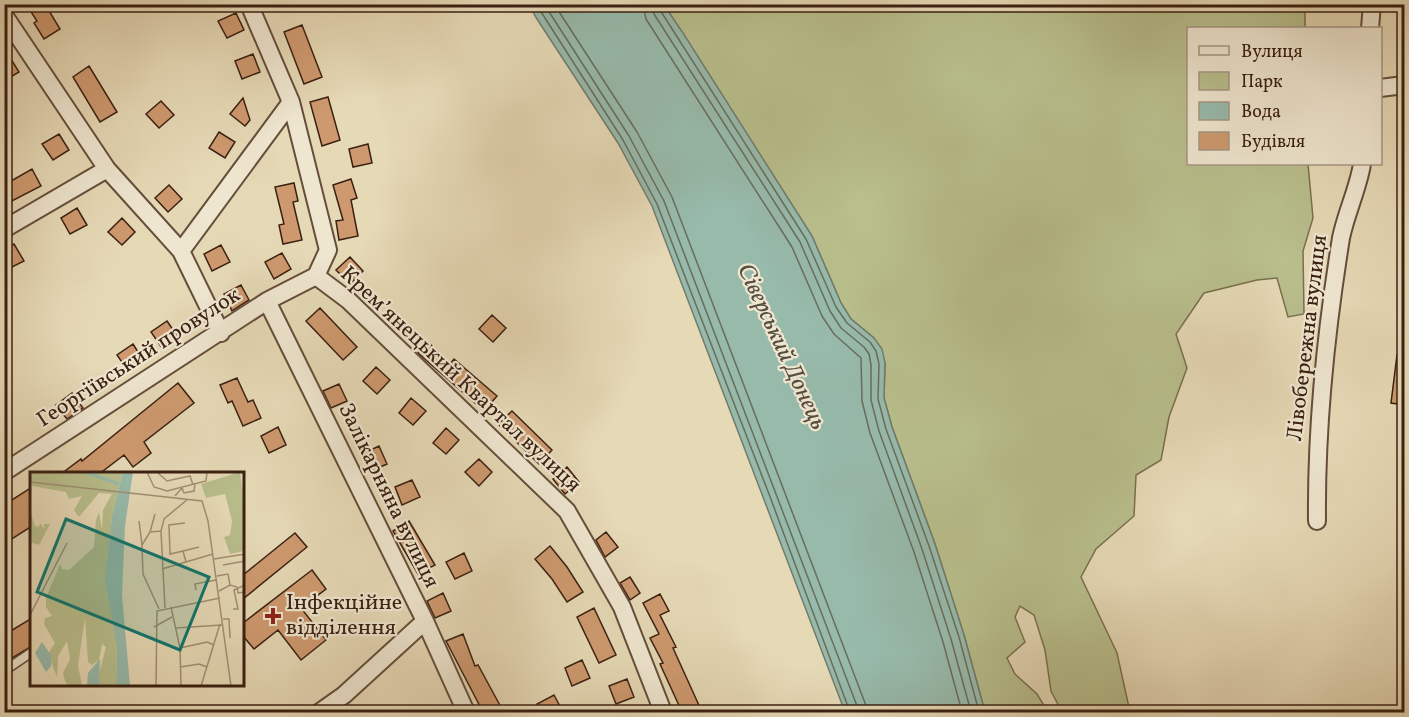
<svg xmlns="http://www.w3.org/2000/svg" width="1409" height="717" font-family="Vollkorn,serif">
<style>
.green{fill:#b8be8c;stroke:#796f4f;stroke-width:1.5}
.water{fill:#97baab;stroke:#727c6e;stroke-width:1.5}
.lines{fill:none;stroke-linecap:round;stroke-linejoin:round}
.shore{stroke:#686d5e;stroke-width:1.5}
.building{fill:#ce996f;stroke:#3a2012;stroke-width:1.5}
.lane-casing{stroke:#654e3b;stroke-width:11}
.street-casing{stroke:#654e3b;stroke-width:20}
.lane{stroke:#efe6d0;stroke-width:8}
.street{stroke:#efe6d0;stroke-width:16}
.poi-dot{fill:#8f2418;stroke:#efe6d0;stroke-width:2}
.labels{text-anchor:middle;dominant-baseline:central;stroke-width:4.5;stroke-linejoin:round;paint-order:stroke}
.street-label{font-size:22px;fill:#3a2012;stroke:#efe6d0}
.poi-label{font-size:22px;fill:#3a2012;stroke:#efe6d0;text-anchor:start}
.water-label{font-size:24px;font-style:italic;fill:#564e40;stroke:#efe6d0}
.inset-river{fill:none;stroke:#97baab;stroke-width:3}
.inset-road{fill:none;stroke:#a18f74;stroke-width:1.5}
.view{fill:#0f766e;fill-opacity:0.15;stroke:#0f766e;stroke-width:3}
.inset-edge{fill:none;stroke:#3a2012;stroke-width:3}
</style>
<rect width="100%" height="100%" fill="#e6d9b6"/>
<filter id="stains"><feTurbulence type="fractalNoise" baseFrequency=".00333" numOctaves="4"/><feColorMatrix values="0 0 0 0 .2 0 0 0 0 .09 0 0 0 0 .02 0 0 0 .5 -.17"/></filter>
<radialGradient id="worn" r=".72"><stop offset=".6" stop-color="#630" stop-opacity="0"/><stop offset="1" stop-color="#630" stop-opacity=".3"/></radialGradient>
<!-- green -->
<path class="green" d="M664 5H1305V28H1188V164H1308L1313 218 1303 251 1304 314 1288 317 1277 278 1257 280 1204 293 1176 334 1187 368 1169 417 1161 460 1136 475 1134 516 1096 549 1081 577 1117 653 1130 712H1062L1051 691 1045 650 1034 615 1020 606 1015 617 1025 642 1007 658 1015 674 1037 694 1048 712H985L964 635 935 544 892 427 884 398 885 363 874 338 851 319 841 303 812 236Z"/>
<!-- water -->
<path class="water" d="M529 5H664L683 33 812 236 841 303 851 319 874 338 882 349 885 363 884 398 892 427 935 544 964 635 985 712H845L652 206 618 143 537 19Z"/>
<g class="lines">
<!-- shore -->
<path class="shore" d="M536 4 623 140 657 204 769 494 850 712
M544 4 629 136 664 201 857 706V712
M554 4 637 132 672 197 865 703 866 712
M643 4 646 19 792 247 822 316 834 334 861 358 862 401 870 433 914 552 943 642 962 712
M652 4 654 14 800 242 830 311 841 328 864 347 869 354 871 365V400L879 431 922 549 951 639 971 712
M659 4 660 10 806 239 836 307 847 323 870 342 876 351 879 364 878 399 886 429 929 546 959 637 979 712"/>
</g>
<!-- building -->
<path class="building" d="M26 4H45L60 29 44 39 34 23 37 21Z
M236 13 244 30 227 38 218 21Z
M302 25 322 77 304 84 284 32Z
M4 48 19 72 4 81Z
M253 54 260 72 242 79 235 61Z
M89 66 117 112 100 122 73 77Z
M328 97 340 140 322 146 310 102Z
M243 98 250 120 245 126 230 114Z
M161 101 174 115 159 128 146 114Z
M219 132 235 142 225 158 209 148Z
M59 134 69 150 53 160 42 144Z
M368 144 372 163 353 167 349 149Z
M32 169 41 186 4 205V185Z
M351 179 357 198 351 200 358 236 339 240 336 221 343 220 333 185Z
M294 183 298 201 293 202 302 240 283 244 279 225 284 224 275 187Z
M169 185 182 199 168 212 155 198Z
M77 208 87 225 70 234 61 218Z
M122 218 135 232 122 245 108 232Z
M14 244 24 261 4 271V250Z
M221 245 230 262 212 271 204 254Z
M282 253 291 269 274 279 265 262Z
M350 257 363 271 350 284 336 270Z
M241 285 249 300 232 311 224 294Z
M320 308 357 347 343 360 306 321Z
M492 315 506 328 493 342 479 329Z
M167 321 178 337 162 348 151 332Z
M428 342 450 364 454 359 497 396 484 411 418 353Z
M133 344 143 360 128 371 117 355Z
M1397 355H1404V405L1391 403Z
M376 367 390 380 377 394 363 381Z
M237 378 248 402 253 400 261 418 243 426 232 401 228 403 220 385Z
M178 383 194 403 144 442 151 453 133 467 124 455 99 474H61L81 459 82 461Z
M339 384 347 401 331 408 323 391Z
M72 393 83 408 67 419 56 405Z
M411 398 426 411 413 425 399 413Z
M512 411 552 450 539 464 498 424Z
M278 427 286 445 269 453 261 436Z
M446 428 459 440 446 454 433 443Z
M379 446 387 464 369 472 362 454Z
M479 459 492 472 479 486 465 472Z
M567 467 579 482 565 494 553 479Z
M412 480 420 497 402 505 395 487Z
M32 487V526L4 544V505Z
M409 521 435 565 418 574 393 531Z
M606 532 618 547 605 557 596 540Z
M295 533 307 547 243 599V575Z
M550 546 567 567 583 592 567 602 552 579 535 559Z
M464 553 472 571 455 579 446 562Z
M312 570 326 589 301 608 326 640 301 660 278 630 254 649 243 636V623Z
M630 577 640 593 630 600 620 583Z
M443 593 451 611 435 618 427 601Z
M660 594 669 611 660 615 676 647 673 648 702 712H682L660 664 663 663 650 638 659 634 643 603Z
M594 608 616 655 599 663 577 617Z
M32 618V646L4 663V635Z
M463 634 475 666 478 665 502 709 494 712H483L446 641Z
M582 660 590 678 572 686 565 668Z
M627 679 634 697 616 704 609 686Z
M554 695 563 712H541L537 704Z"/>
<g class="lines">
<!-- lane casing -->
<g class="lane-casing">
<path id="lane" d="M4 671 32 652"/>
</g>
<!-- street casing -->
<g class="street-casing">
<path id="street" d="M4 15 107 169 181 251 221 333
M1370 28 1372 4
M1380 88 1404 85
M4 229 107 169
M181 251 291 102
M316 276 348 300 567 511 622 607 663 712
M267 301 425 621 466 712
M4 472 267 301 316 276 328 250 291 102 249 4
M1317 521C1316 427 1326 331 1341 238 1346 213 1358 189 1362 164
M320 712 344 695 425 621"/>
</g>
<!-- lane -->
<use href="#lane" class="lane"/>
<!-- street -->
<use href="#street" class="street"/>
</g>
<!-- markers -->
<path class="poi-dot" d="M270 607h6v6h6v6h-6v6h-6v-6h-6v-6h6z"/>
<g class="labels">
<!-- street labels -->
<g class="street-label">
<text transform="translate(1308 338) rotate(-83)">Лівобережна вулиця</text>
<text transform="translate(139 358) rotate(-33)">Георгіївський провулок</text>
<text transform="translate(460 380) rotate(43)">Крем’янецький Квартал вулиця</text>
<text transform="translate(388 496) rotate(64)">Залікарняна вулиця</text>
</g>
<!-- poi labels -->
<g class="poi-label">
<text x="286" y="603">Інфекційне<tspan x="286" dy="25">відділення</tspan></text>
</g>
<!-- water labels -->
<g class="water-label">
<text transform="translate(781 347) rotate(65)">Сіверський Донець</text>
</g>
</g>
<!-- overview -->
<g transform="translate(30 472)">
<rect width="214" height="214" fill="#e6d9b6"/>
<path d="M0 0H93L82 45 76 101 87 177 86 214H69L68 206 76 175 72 172 69 188 62 193 58 190 55 146 48 193 52 214H38L35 209 33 201 40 187 37 169 28 184 27 205 18 182 25 171 14 152 15 146 22 144 16 135V126L30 92 32 97 39 98 64 75 66 48 69 40 72 58 73 38 82 22 69 21 49 45 44 38 52 24 39 27 36 20 2 14ZM210 0 214 27V79L200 82 194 65 200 63 202 49 195 22 176 26 171 12ZM0 39 5 54 9 55 10 51 14 57V52H20L9 73 0 70Z" fill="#b8be8c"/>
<path d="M93 0H103L95 54 92 123 100 214H86L87 177 75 106 82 45ZM12 170 21 183V194L16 200 5 181ZM70 187 69 214H57L58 201Z" fill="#97baab"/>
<path class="inset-river" d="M55 0 89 12"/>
<path class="inset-road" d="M117 0 124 15 137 19 176 9 177 0M127 0 137 9 160 4 163 13M0 10 172 29 178 49 201 214M145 24 152 16 154 21 164 19 165 12M109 49 112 73M120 60 125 42M153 79 140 82 139 53 155 51M184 87 215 82M156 90 153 79 169 75M193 93 215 89M132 97 183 82M187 104 198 102 200 113M166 118 165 112 186 108M189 119 200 113 207 115 208 121 215 120M141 135 150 176 151 214M135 136 131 59 134 47 158 27M129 137 113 102 112 73 120 60 131 59M203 137H208L204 118 215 113M0 143 37 71M193 147H199L200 166M124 155 142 145M146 156 192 153M150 176 177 170 184 173M150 195 169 192 177 195M126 214 127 139 190 126M171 214 190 152"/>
<path class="view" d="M36 47 179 105 150 178 7 120Z"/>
<rect width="214" height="214" class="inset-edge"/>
</g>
<!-- margin -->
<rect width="1409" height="717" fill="none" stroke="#e6d9b6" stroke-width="24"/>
<rect x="6" y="6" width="1397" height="705" fill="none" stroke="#3a2012" stroke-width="3"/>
<rect x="12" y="12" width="1385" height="693" fill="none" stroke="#3a2012" stroke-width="1.5"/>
<!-- legend -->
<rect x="1187" y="27" width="195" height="138" fill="#efe6d0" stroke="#a79784" stroke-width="1.5"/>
<rect x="1199" y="46" width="30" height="9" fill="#efe6d0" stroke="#a79784" stroke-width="1.5"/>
<text x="1241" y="57" font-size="18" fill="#3a2012">Вулиця</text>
<rect x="1199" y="72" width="30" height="18" fill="#b8be8c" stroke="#a79784" stroke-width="1.5"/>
<text x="1241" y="87" font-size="18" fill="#3a2012">Парк</text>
<rect x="1199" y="102" width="30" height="18" fill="#97baab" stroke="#a79784" stroke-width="1.5"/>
<text x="1241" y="117" font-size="18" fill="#3a2012">Вода</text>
<rect x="1199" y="132" width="30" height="18" fill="#ce996f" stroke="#a79784" stroke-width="1.5"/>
<text x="1241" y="147" font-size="18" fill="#3a2012">Будівля</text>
<rect width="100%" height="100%" filter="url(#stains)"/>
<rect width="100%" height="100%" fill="url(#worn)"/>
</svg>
